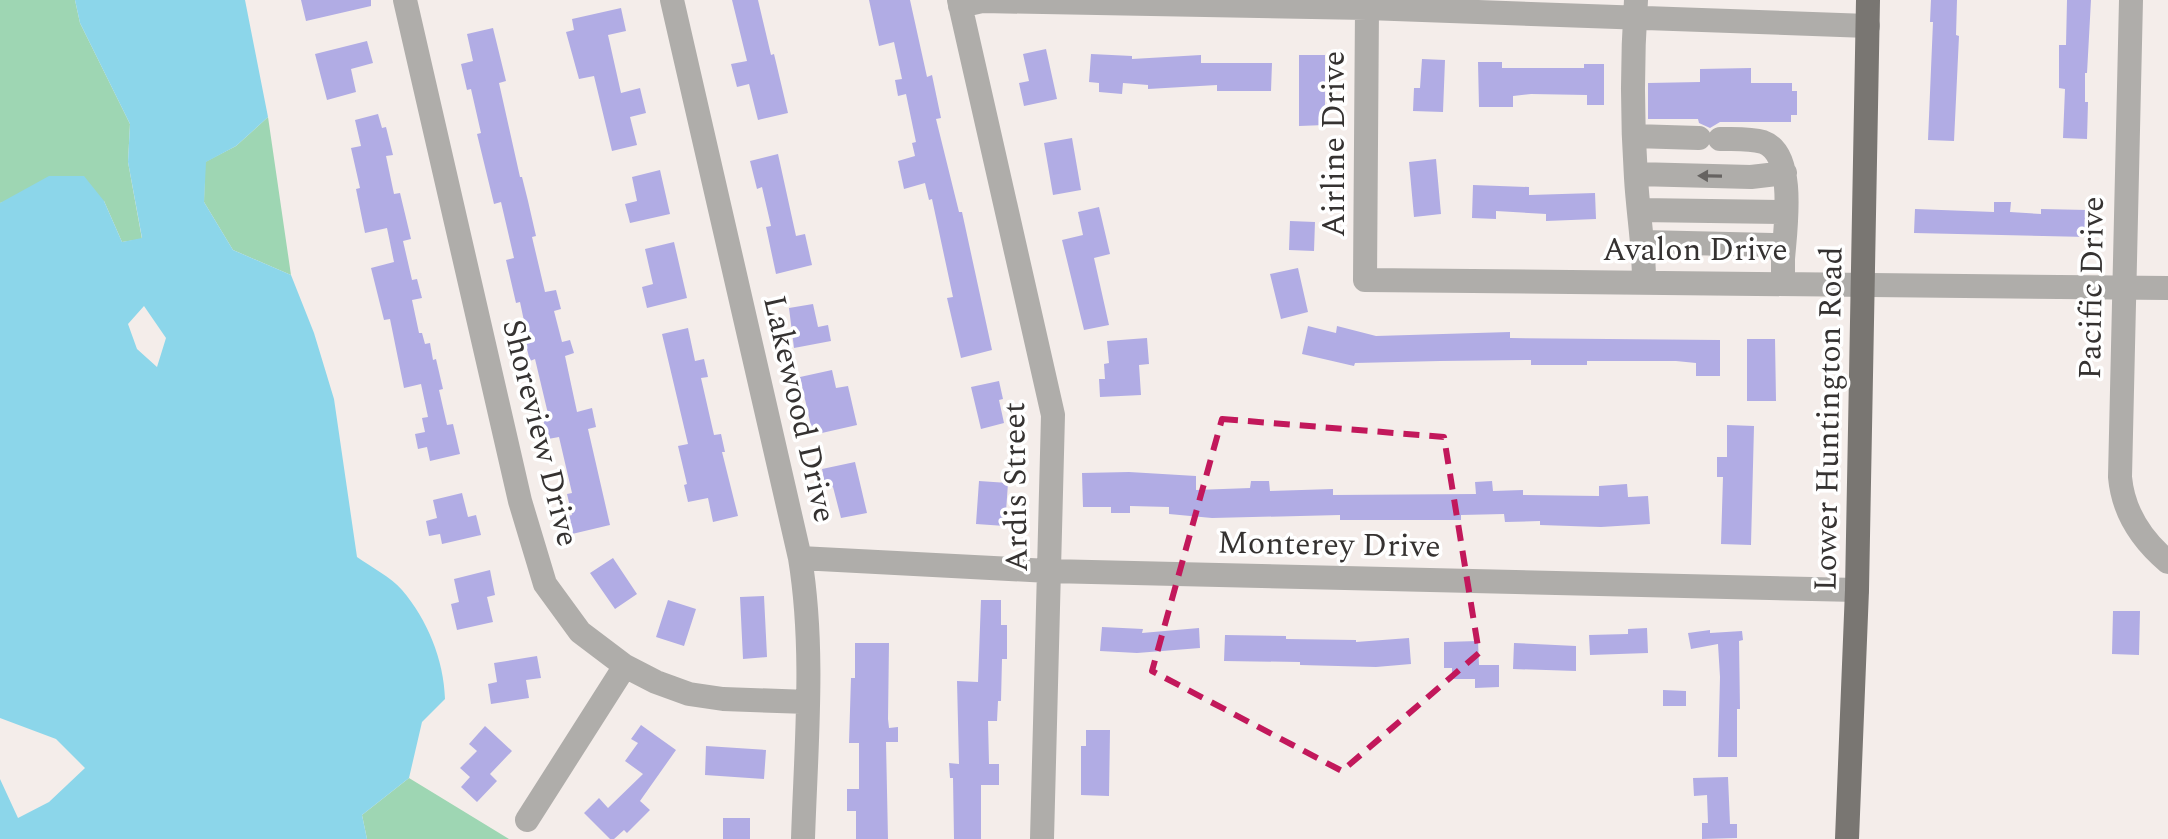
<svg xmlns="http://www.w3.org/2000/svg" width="2168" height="839" font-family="Spectral,serif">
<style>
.green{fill:#9ed6b3}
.water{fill:#8cd6ea;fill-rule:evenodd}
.building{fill:#b1ace4}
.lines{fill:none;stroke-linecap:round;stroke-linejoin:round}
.minor{stroke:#afadaa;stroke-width:24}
.major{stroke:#797672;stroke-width:24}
.oneway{fill:#666361}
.marked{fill:none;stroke:#c2185b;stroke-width:6;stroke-dasharray:16 10;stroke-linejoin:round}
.labels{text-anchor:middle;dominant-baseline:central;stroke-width:7;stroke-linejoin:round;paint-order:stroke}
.street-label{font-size:32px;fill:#353231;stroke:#fff}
</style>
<rect width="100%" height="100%" fill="#f4edea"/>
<!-- green -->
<path class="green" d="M0 0H75L80 23 130 124 128 162 142 239 122 242 104 201H8L0 203Z
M268 117 291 275 233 250 204 202 205 162 236 146Z
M409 778 509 839H367L362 815Z"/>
<!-- water -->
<path class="water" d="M75 0H245L268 117 236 146 206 162 204 202 233 250 291 275 314 333 334 399 357 557C371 567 391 577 402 590 427 619 444 660 445 699L422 722 409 778 362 815 367 839H0V779L18 818 49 802 85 768 56 739 0 718V203L49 176H84L104 201 122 242 142 238 128 162 130 124 80 23ZM144 306 166 338 157 367 137 349 128 324Z"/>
<!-- building -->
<path class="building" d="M301 0H371V6L306 21Z
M732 0H758L771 55 774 54 788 113 758 120 749 84 737 87 731 64 747 61Z
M869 0H910L927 77 932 75 941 118 936 119 959 212H962L992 350 961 358 947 298 953 297 932 199 929 200 925 183 904 189 898 161 915 156 912 143 916 142 906 94 898 96 895 80 902 79 894 42 879 46Z
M1931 0H1957L1956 35 1959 36 1954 141 1928 140 1933 22H1930Z
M2067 0H2091L2087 73H2085V102H2088L2087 139 2063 138 2065 89 2059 88V45H2066Z
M621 8 626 31 608 35 621 93 640 88 646 113 630 117 637 145 612 151 594 76 579 79 566 32 574 30 572 19Z
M493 28 506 81 499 83 520 177H522L528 201 536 236 532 237 545 292 556 290 561 309 554 311 562 342 570 340 574 353 565 356 577 412 592 408 596 427 588 429 610 525 572 534 568 516 572 515 567 494 572 493 559 437 548 439 543 419 549 418 535 359 530 361 525 341 528 340 520 302 516 303 506 260 514 258 501 202 494 204 477 134 481 133 471 89 467 90 461 64 473 61 467 34Z
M367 41 373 63 351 69 356 92 327 100 315 54Z
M1046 49 1057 99 1024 106 1019 83 1029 81 1023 54Z
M1091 54 1132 56V59L1201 55V63H1272L1271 91H1217V85L1148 89V85L1123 83 1122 94 1099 92V83L1089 82Z
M1299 55H1325V125L1299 126Z
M1422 59 1445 60 1443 112 1413 111 1414 88H1420Z
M1478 62H1502V68H1584V64H1604V105H1587V95L1531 94 1513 96V107H1479Z
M1751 68V83H1792V91H1797V115H1791V122H1720L1710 128 1699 123 1698 119H1648V83L1700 82V69Z
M378 114 382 128 386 127 393 155 386 156 394 194 400 193 411 239 403 241 412 280 417 279 422 298 412 300 419 333H422L425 344 430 343 433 360 436 359 443 389 439 390 447 425 453 424 460 454 430 461 427 447 418 449 415 434 425 432 422 418 428 417 421 384 404 388 390 319 384 320 371 268 394 262 387 228 365 233 356 189 360 188 351 148 361 146 355 120Z
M1072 138 1081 190 1053 195 1044 143Z
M778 154 796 236 805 234 812 265 776 274 766 227 771 226 762 187 757 189 750 161Z
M1436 159 1441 214 1414 217 1409 162Z
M660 170 670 214 630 223 625 204 637 201 632 177Z
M1473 185 1529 187V195L1595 193 1596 219 1546 221V214L1496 211V219L1472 218Z
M1994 202H2011L2010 212 2041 214V209L2087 210V237L1914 233 1915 209 1994 212Z
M1099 207 1110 254 1094 258 1109 325 1084 330 1062 240 1083 235 1078 212Z
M1290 221 1315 222 1314 251 1289 250Z
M674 242 687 298 647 308 642 287 653 284 645 249Z
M1298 268 1308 312 1281 319 1270 274Z
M813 304 818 327 828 325 831 341 794 348 789 308Z
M1308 326 1336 333 1337 326 1376 336 1510 332V338L1720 340V376H1696V363L1676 361H1587V365H1531V360L1440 361 1355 363 1354 366 1302 354Z
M688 328 695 361 704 359 708 377 701 378 714 435 721 434 725 452H722L738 516 713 522 708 498 688 502 684 485 687 484 678 446 688 444 662 334Z
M1147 338 1149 364 1139 365 1141 395 1100 397 1099 379H1105L1104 364 1109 363 1107 341Z
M1747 339H1775L1776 401H1747Z
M832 370 836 388 848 386 857 425 813 435 800 377Z
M999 381 1003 399 999 400 1004 423 981 429 971 387Z
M1727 425 1754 426 1751 545 1721 544 1723 477H1717V457H1727Z
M855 462 867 513 841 518 833 487 826 489 822 469Z
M1129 472 1196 476V490L1250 488 1251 481H1269L1270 491 1333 489V495L1476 494 1475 482 1492 481 1493 491 1523 490V495L1599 496V486L1627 484 1628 497 1648 496 1650 524 1601 527 1540 525V521L1505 522 1504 514 1461 515V520H1340V515L1212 518 1169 514V507L1130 506V513H1111V507H1083L1082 473Z
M979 481 1008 483 1005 526 976 524Z
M462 493 468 517 476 515 481 535 442 544 440 534 429 536 426 521 437 518 433 500Z
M613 558 637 594 615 609 590 573Z
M490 570 495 595 487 597 493 622 457 630 451 604 459 602 454 579Z
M764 596 767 657 743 659 740 597Z
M668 600 696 609 684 646 656 637Z
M981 600H1001V625H1007V659H1002L1001 701H998L997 721H988L989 764H999V785H981V839H954L953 778H950L949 763 959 764 957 681 978 682Z
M2113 611H2140L2139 655 2112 654Z
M1102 627 1143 629 1142 633 1199 628 1200 648 1137 653 1100 651Z
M1647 628 1648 653 1590 655 1589 635 1628 634V629Z
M1710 630V633L1742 631 1743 640 1739 641 1740 709H1737V757H1718L1720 677 1718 644 1691 649 1688 633Z
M1225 635 1286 636V639L1356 640V642L1409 638 1411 664 1376 667 1300 665V662L1224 661Z
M1478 641 1479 665H1499V687L1475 688V679H1452V668H1444V642Z
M855 643H889L888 719 889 728 898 727V742H886L888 839H856V811H847V789H859V743H849L851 678H855Z
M1514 643 1576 646V671L1513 669Z
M537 656 541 678 526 680 529 698 491 704 488 684 497 682 494 663Z
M1663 690 1686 691V706H1663Z
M641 725 676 750 640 801 650 810 627 833 624 830 614 839H610L584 813 599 798 608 808 643 774 625 761 638 743 631 739Z
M485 726 512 751 490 774 497 781 477 802 461 787 470 777 460 768 477 751 469 744Z
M1086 730H1110L1109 796 1081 795V746H1086Z
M706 746 766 750 764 779 705 775Z
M1728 777 1730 824H1737V838L1702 839V823H1708L1707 795 1694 796 1693 778Z
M723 818H750V839H723Z"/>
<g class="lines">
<!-- minor -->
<path class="minor" d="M405 0 520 501 545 584 580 632 625 666 656 682 689 694 723 699 808 702
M672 0 800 558C815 650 806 745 803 839
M959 0 1053 415 1042 839
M1636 0C1632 59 1632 119 1636 178 1638 213 1644 246 1644 281
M2131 0 2120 477C2123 511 2142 540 2168 562
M960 6 982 1 1367 8 1868 26
M1367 8 1365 280 2168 288
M1634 136 1699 138
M1720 139C1734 139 1750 138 1763 142 1797 154 1785 231 1783 259
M1636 174 1751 177 1785 173
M1640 210 1786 212
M1644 242 1772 245 1780 249 1783 259V282
M800 558 1049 571 1857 590
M527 820 625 666"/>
<!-- major -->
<path class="major" d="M1847 839 1857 590 1868 0"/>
</g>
<!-- one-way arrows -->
<defs><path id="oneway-solid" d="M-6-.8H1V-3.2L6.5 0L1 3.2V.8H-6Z" transform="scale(2)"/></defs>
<use class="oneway" href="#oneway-solid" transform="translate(1710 176) rotate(-179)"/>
<!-- marked area -->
<path class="marked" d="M1222 419 1444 437 1479 653 1342 771 1152 671Z"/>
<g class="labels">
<!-- street labels -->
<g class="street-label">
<text transform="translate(1334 144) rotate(-90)">Airline Drive</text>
<text x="1695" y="250">Avalon Drive</text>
<text transform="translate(2092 288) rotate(-89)">Pacific Drive</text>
<text transform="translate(799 409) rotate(77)">Lakewood Drive</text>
<text transform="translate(1829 419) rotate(-89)">Lower Huntington Road</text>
<text transform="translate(540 433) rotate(76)">Shoreview Drive</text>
<text transform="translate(1016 487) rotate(-91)">Ardis Street</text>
<text transform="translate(1329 545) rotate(1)">Monterey Drive</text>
</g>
</g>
</svg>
